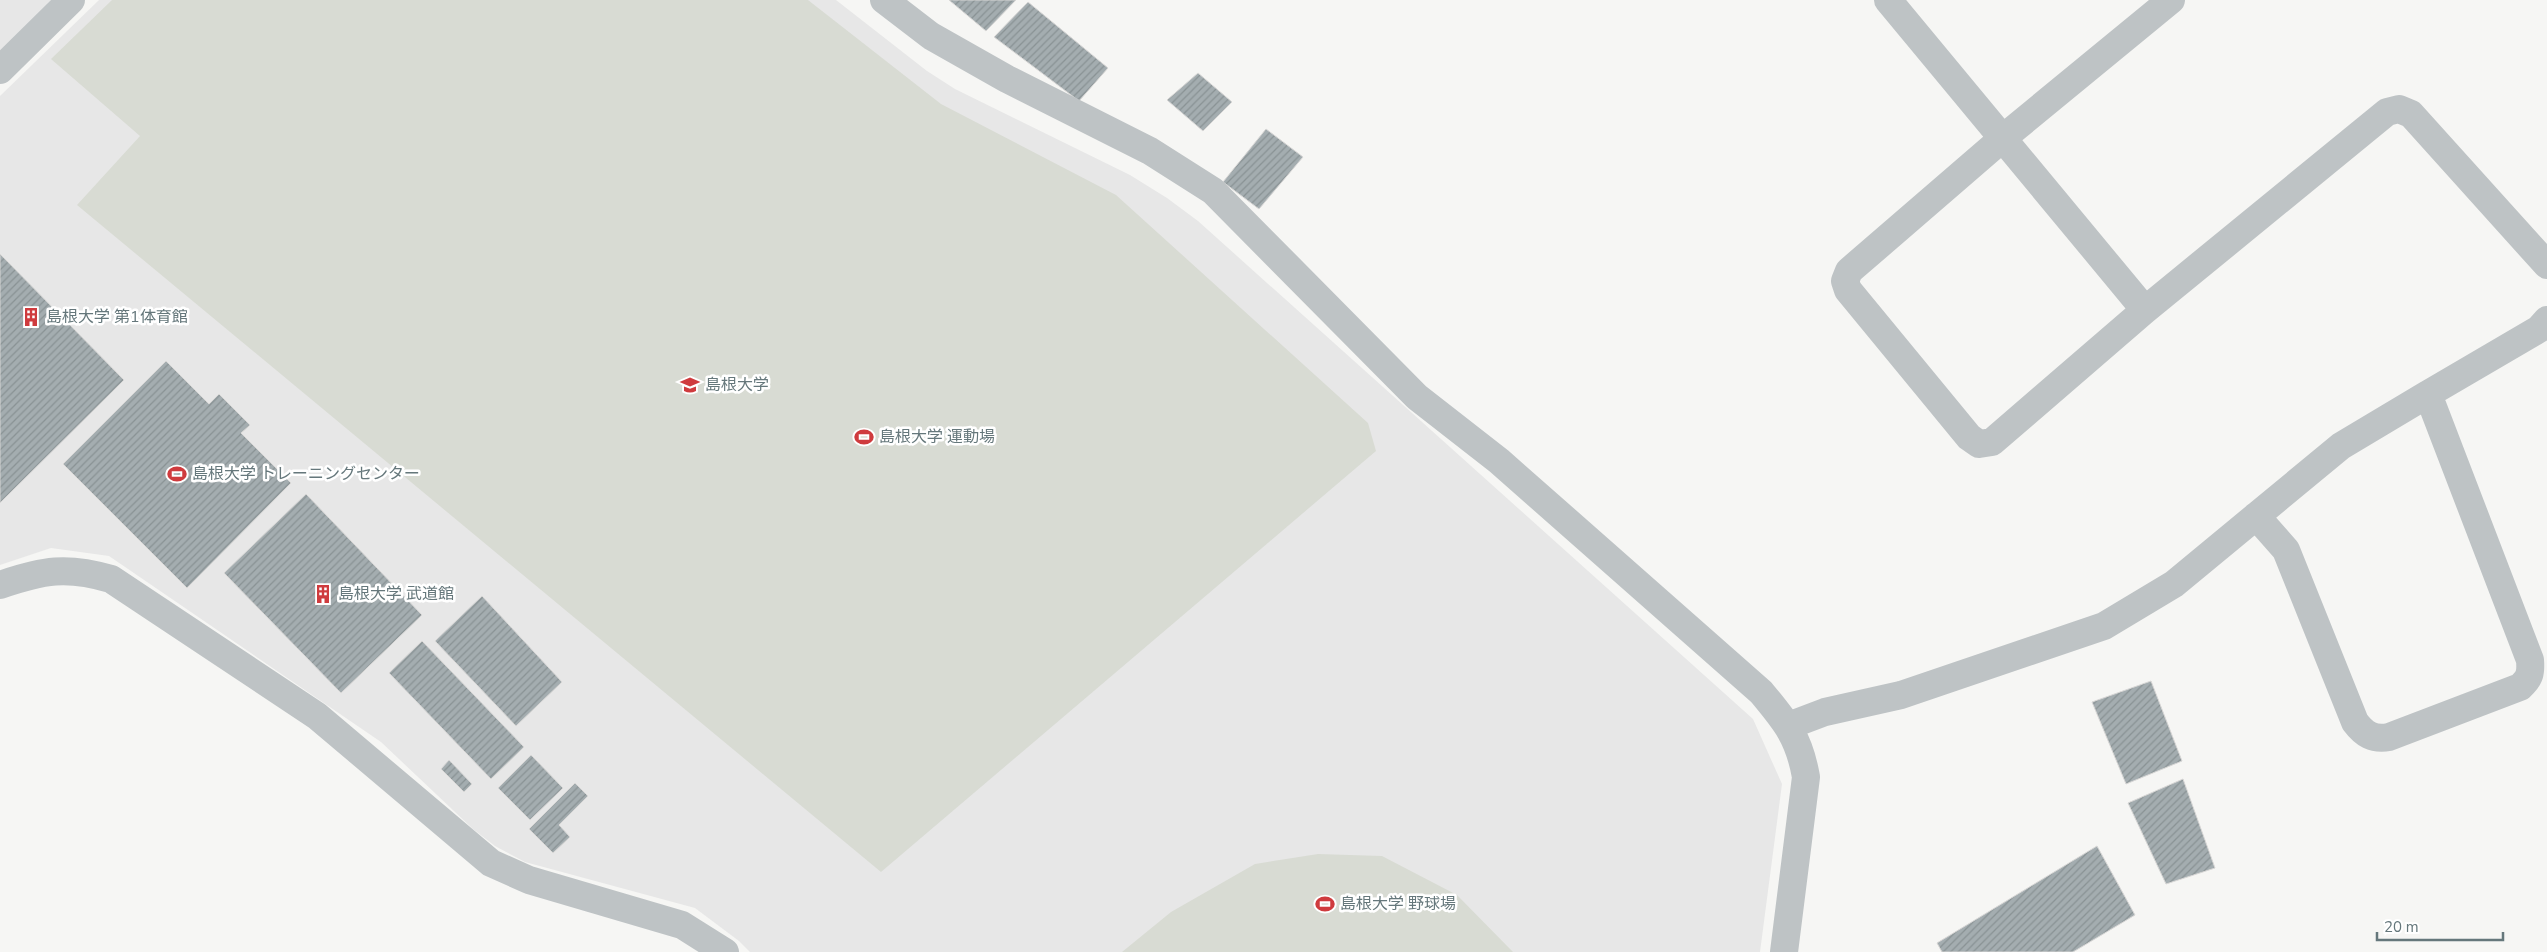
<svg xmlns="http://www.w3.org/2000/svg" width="2547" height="952" font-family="'Nunito Sans','Noto Sans JP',sans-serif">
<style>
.built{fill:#e7e7e7}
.pitch{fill:#d8dbd3}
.building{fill:url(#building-hatch);stroke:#d8d7d6}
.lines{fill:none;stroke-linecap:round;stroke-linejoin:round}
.minor{stroke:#bec3c5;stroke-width:28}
.labels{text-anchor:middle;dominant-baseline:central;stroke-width:5;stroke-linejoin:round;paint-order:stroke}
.poi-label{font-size:16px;fill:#65777b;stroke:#fff;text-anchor:start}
</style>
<defs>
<pattern id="building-hatch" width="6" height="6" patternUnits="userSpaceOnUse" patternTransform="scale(1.25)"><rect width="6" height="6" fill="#a4adb0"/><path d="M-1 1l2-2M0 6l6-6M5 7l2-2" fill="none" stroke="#899294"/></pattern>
</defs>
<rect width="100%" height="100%" fill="#f6f6f4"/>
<!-- built -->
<path class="built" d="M0 0H55L0 52Z
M99 0H836L927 71 955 89 1130 175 1167 198 1198 221 1753 719 1782 784 1760 952H750L739 941 695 908 525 862 495 846 473 829 381 742 109 556 51 548 0 565V96Z"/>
<!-- pitch -->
<path class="pitch" d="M112 0H808L941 104 1116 195 1368 423 1376 451 881 872 77 205 140 136 51 59Z
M1318 854 1382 856 1457 895 1513 952H1122L1171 912 1255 864Z"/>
<!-- building -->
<path class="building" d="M949 0H1016L986 31Z
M1028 2 1108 68 1079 101 994 37Z
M1198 73 1232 102 1203 131 1167 100Z
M1266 129 1303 157 1259 209 1223 182Z
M0 254 124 380 0 503Z
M166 361 209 404 219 394 250 425 241 433 291 483 187 588 63 464Z
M306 494 422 615 341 693 224 573Z
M482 596 562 682 516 726 435 641Z
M422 641 524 747 491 779 389 673Z
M2151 681 2182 761 2126 784 2092 702Z
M531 755 563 788 530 820 498 788Z
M449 760 472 784 464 792 441 769Z
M2183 779 2215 868 2166 884 2128 803Z
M575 783 588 796 559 825 570 837 553 853 529 829Z
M2097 846 2135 915 2073 952H1942L1937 943Z"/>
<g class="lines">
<!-- minor -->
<path class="minor" d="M884 0 931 36 1007 79 1150 151 1213 191 1417 397 1499 461 1761 692C1786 722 1799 737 1806 777L1784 952
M1888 0 2145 310
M2171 0 2003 138 1849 271 1845 281 1848 290 1969 437 1979 444 1992 442 2145 310 2387 112 2399 109 2411 114 2547 265
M0 70 71 0
M2256 516 2286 550 2355 722C2364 734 2373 740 2389 737L2520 687C2530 678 2531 673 2530 660L2428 394 2539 329 2547 320
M0 585C43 570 67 566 111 579L317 716 491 863 529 880 682 925 725 952
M1788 726 1825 712 1901 695 2104 626 2174 584 2341 446 2428 394"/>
</g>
<!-- icons -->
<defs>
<g id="building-bare" transform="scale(1.5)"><path d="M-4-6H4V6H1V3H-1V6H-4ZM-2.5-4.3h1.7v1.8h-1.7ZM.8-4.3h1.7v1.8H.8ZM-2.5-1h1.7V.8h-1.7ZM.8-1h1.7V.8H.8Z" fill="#cf3b3e" stroke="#fff" stroke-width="2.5" paint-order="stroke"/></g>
<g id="university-bare" transform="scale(1.5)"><path d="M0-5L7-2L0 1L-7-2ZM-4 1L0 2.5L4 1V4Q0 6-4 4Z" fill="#cf3b3e" stroke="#fff" stroke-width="2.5" paint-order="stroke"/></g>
<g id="stadium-bare" transform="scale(1.5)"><path d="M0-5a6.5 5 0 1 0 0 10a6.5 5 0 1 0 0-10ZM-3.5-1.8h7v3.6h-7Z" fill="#cf3b3e" stroke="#fff" stroke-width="2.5" paint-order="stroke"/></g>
</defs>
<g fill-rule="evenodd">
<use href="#building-bare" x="31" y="317"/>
<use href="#university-bare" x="690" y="385"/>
<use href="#stadium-bare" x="864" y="437"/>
<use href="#stadium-bare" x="177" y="474"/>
<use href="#building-bare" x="323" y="594"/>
<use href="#stadium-bare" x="1325" y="904"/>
</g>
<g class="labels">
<!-- poi labels -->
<g class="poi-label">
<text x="46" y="317">島根大学 第1体育館</text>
<text x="705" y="385">島根大学</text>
<text x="879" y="437">島根大学 運動場</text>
<text x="192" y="474">島根大学 トレーニングセンター</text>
<text x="338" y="594">島根大学 武道館</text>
<text x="1340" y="904">島根大学 野球場</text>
</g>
</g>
<!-- scale -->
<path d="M2377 932v8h126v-8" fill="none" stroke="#65777b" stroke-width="2.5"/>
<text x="2384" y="932" font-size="15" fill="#65777b" stroke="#ffffff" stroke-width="4" paint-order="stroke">20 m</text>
</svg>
